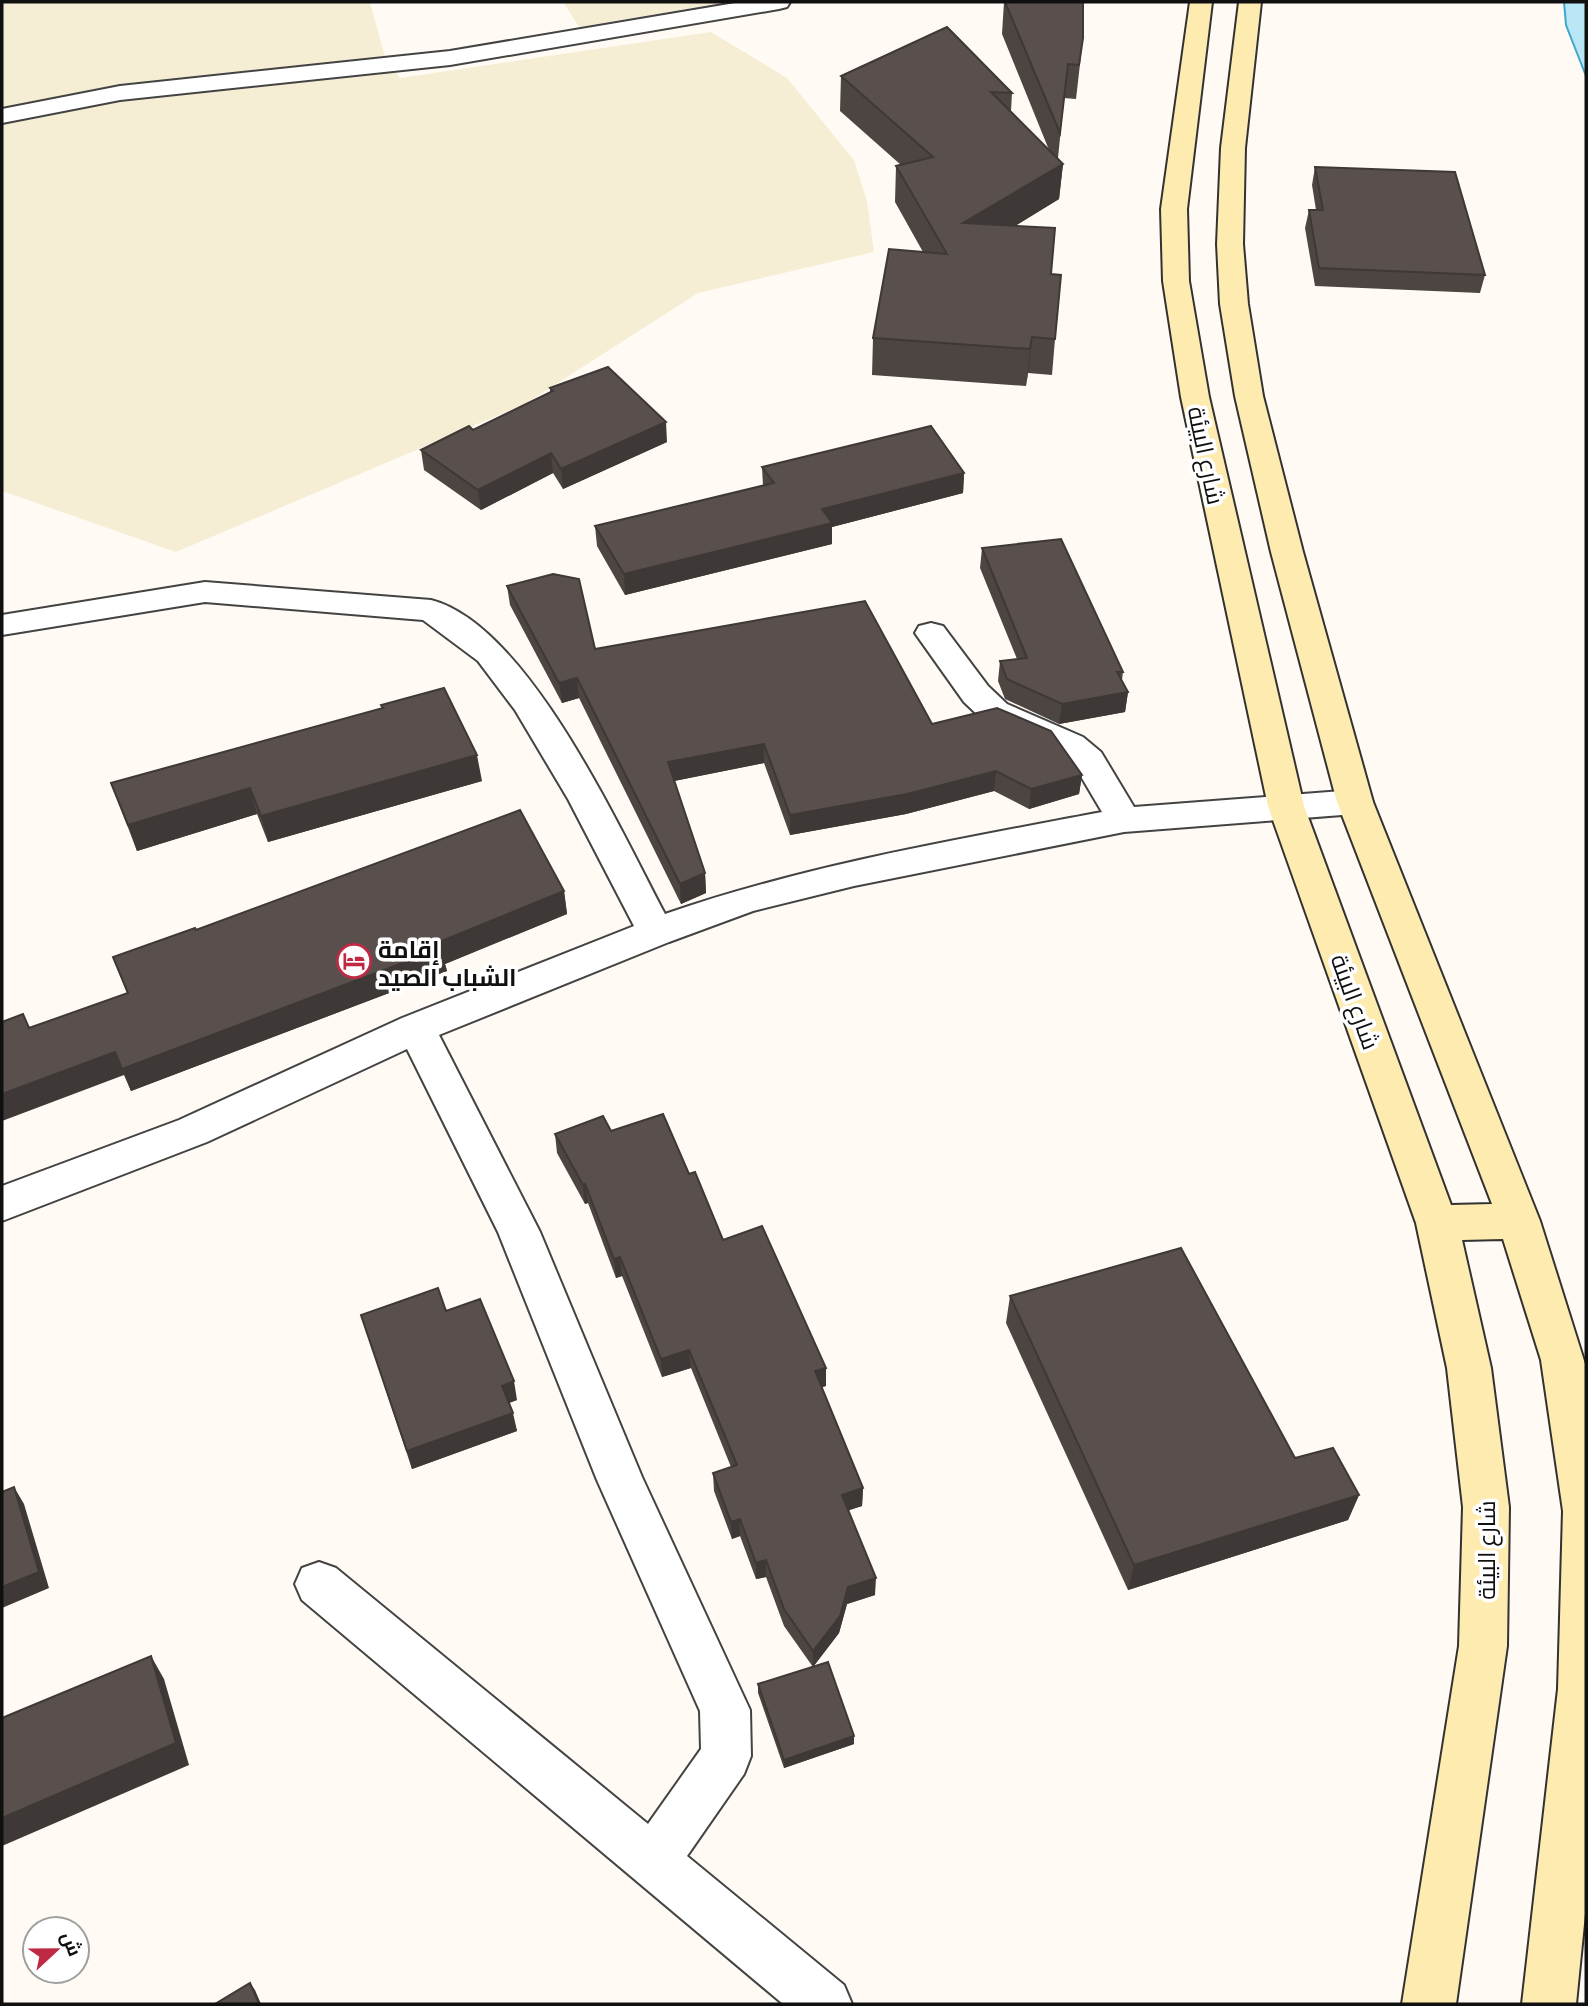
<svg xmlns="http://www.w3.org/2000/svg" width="1588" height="2006" font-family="Literata,Cairo,serif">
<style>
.farmland{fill:#f5eed4}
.water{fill:#b9e7f6;stroke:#41a6cc;stroke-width:2}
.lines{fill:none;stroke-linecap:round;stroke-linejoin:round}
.minor-casing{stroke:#434343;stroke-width:4}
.secondary-casing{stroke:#323232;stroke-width:4}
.minor{fill:#fff;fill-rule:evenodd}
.secondary{fill:#fdebb0;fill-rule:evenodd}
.wall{fill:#4d4542}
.shaded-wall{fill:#3e3836}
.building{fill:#59504d;stroke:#3e3836;stroke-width:2}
.labels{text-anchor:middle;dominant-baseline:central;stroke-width:7;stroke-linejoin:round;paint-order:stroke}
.street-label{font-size:24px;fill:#101010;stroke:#fff}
.poi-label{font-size:24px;font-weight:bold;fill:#101010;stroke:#fff;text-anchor:start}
</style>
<rect width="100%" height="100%" fill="#fffbf4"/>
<!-- farmland -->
<path class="farmland" d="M2 2H370L386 60 400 78 711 32 787 78 854 160 867 201 874 252 698 293 525 404 176 552 2 491Z
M563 2H745L583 33Z"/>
<!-- water -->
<path class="water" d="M1564 2H1586V76L1566 25Z"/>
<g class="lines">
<!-- minor casing -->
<g class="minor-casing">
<path id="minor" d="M741 2H790L787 7 779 9 450 65 120 100 2 123V109L120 86 450 51Z
M205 582 431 600C528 625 620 830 665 914 807 865 954 840 1102 812L1076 768 1059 753 983 720 964 702 915 633 919 626 931 623 943 626 988 686 1007 704 1083 737 1101 752 1134 807 1355 790 1367 793 1373 802 1367 811 1355 814 1124 832 854 886 753 911 669 942 439 1035 540 1232 642 1477 750 1710 751 1756 744 1774 687 1856 844 1985 852 2004H783L302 1600 295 1584 302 1568 319 1562 336 1568 648 1824 701 1749 700 1711 597 1480 498 1232 407 1049 207 1142 2 1221V1186L179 1120 402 1018 634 926 568 799 515 710 478 661 423 620 205 602 2 635V615Z"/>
</g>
<!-- secondary casing -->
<g class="secondary-casing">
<path id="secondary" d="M1190 2H1212L1187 209 1189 281 1209 397 1304 806 1451 1205 1492 1204 1337 802 1271 552 1235 396 1220 304 1217 244 1221 148 1239 2H1261L1245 148 1243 244 1248 304 1263 396 1303 552 1373 802 1540 1221 1586 1367V1904L1576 2004H1522L1558 1689 1563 1511 1541 1360 1503 1239 1462 1240 1491 1368 1509 1507 1507 1646 1456 2004H1402L1459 1646 1463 1507 1447 1368 1416 1223 1268 806 1181 397 1163 281 1161 209Z"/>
</g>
<!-- minor -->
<use href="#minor" class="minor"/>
<!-- secondary -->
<use href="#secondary" class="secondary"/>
</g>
<!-- wall -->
<path class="wall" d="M1004 2H1083V38L1076 99 1064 98 1058 158 1063 164 1059 199 1015 226 1051 274 1055 339 1052 375 1028 373 1026 386 872 375 873 338 923 252 895 202 896 166 901 165 840 111 841 76 1012 93 1011 111 1049 150 1002 34Z
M1315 167 1485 275 1480 293 1315 286 1305 228 1309 210H1316L1312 185Z
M550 388 667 442 563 489 553 473 481 510 424 470 421 450 473 430 550 392Z
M762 467 964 473 963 493 832 527V544L625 595 597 546 595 526 763 486Z
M982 548 1123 672 1122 680 1128 692 1125 712 1059 724 1005 699 998 681 1000 661 1017 659 980 568Z
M507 586 595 649 932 724 1082 775 1079 794 1029 809 994 791 906 814 790 835 764 763 674 781 705 873 706 893 681 904 579 698 562 703 510 605Z
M381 705 482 781 268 842 257 814 137 851 111 783 382 708Z
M564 891 567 914 445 964 447 971 131 1091 124 1075 29 1028 127 993 113 957 196 930Z
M611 1131 689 1174 723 1240 826 1386 822 1387 863 1488 862 1506 848 1510 875 1595 847 1604 839 1633 813 1667 854 1736V1744L784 1768 758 1693V1684L813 1667 784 1626 766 1577 756 1579 740 1536 732 1539 714 1491 713 1473 731 1467 691 1368 662 1377 622 1276 616 1278 588 1203 585 1204 557 1153 555 1134Z
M1010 1296 1359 1495 1348 1520 1128 1590 1006 1323Z
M446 1311 517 1400 509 1403 517 1431 412 1469 361 1315Z"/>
<!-- shaded-wall -->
<path class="shaded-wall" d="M1063 164 1059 199 961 259 963 223Z
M1032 337 1028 373 1026 386 1030 349Z
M666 422 667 442 563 489 561 469Z
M551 453 553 473 481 510 478 490Z
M964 473 963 493 832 527V544L625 595 624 574 822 509Z
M577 678 579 698 562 703 559 683Z
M1128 692 1125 712 1059 724 1062 704Z
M764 744V763L669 782 668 762Z
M477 755 482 781 268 842 261 816Z
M996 771 994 791 906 814 790 835V815Z
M1082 775 1079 794 1029 809 1031 789Z
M250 788 257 814 137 851 128 825Z
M705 873 706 893 681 904 680 884Z
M564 891 567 914 445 964 447 971 131 1091 122 1069 439 942Z
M115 1052 124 1075 2 1121V1094Z
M585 1184 588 1203 585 1204 583 1185Z
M620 1257 622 1276 616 1278 614 1259Z
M689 1350 691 1368 662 1377 661 1359Z
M826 1368V1386L815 1389V1371Z
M514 1381 517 1400 506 1404 502 1386Z
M513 1413 517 1431 412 1469 407 1451Z
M14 1487 24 1504 49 1588 2 1608V1587Z
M863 1488 862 1506 841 1513 842 1495Z
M1359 1495 1348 1520 1128 1590 1134 1565Z
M740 1519V1536L732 1539 731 1522Z
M766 1560V1577L756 1579V1563Z
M876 1578 875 1595 847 1604 839 1633 813 1667V1651L848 1587Z
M151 1656 164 1679 189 1765 2 1846V1818Z
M854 1736V1744L784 1768V1760Z
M250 1983 255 1990 261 2004H259Z"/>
<!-- building -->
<path class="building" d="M1005 2H1083V38L1079 65 1068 64 1060 133Z
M947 27 1012 93 991 92 1063 164 963 223 1055 228 1051 274 1061 275 1055 339 1032 337 1030 349 873 338 889 249 947 254 896 166 933 157 841 76Z
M1315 167 1455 172 1485 275 1319 268 1309 210H1323Z
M608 367 666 422 561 469 551 453 478 490 421 450 469 426 473 430 553 391 550 388Z
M931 426 964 473 822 509 832 523 624 574 595 526 774 483 762 467Z
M1061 539 1123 672H1117L1128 692 1062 704 1007 679 1000 661 1027 658 982 548Z
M553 574 579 579 595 649 865 601 932 724 997 708 1051 731 1082 775 1031 789 996 771 907 794 790 815 764 744 668 762 705 873 680 884 577 678 559 683 507 586Z
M444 688 477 755 261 816 250 788 128 825 111 783 383 708 381 705Z
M520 810 564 891 439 942 442 948 122 1069 115 1052 2 1094V1022L23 1014 29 1028 128 993 113 957 195 928 196 930Z
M663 1114 689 1174 695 1172 723 1240 762 1226 826 1368 815 1371 863 1488 842 1495 876 1578 848 1587 840 1616 813 1651 784 1609 766 1560 756 1563 740 1519 731 1522 713 1473 737 1465 689 1350 661 1359 620 1257 614 1259 585 1184 583 1185 555 1134 603 1116 611 1131Z
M1181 1248 1295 1458 1333 1448 1359 1495 1134 1565 1010 1296Z
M438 1288 446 1311 480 1299 514 1381 502 1386 513 1413 407 1451 361 1315Z
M14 1487 39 1572 2 1587V1492Z
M151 1656 176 1743 2 1818V1718Z
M828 1662 854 1736 784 1760 758 1684Z
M250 1983 259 2004H215Z"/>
<!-- icons -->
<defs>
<g id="hotel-ring" transform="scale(1.75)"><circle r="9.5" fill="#fff" stroke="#c02943" stroke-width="1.5"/><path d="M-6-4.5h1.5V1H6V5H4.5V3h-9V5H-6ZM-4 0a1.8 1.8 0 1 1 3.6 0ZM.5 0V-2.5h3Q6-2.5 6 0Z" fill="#c02943"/></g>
</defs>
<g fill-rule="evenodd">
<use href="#hotel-ring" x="354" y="961"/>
</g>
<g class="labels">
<!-- street labels -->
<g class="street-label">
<text transform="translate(1208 455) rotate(78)">شارع البيئة</text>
<text transform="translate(1357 1001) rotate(70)">شارع البيئة</text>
<text transform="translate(1484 1550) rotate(-90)">شارع البيئة</text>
</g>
<!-- poi labels -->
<g class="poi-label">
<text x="378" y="947">إقامة<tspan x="378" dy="28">الشباب الصيد</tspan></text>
</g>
</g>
<!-- border -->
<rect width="1588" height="2006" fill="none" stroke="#101010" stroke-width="7"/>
<!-- north arrow -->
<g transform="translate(56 1950) rotate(68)"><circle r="33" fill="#ffffff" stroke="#9f9f9f" stroke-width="2"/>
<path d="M0-5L12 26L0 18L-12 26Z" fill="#c02943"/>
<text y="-10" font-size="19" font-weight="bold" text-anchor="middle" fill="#101010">ش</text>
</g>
</svg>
